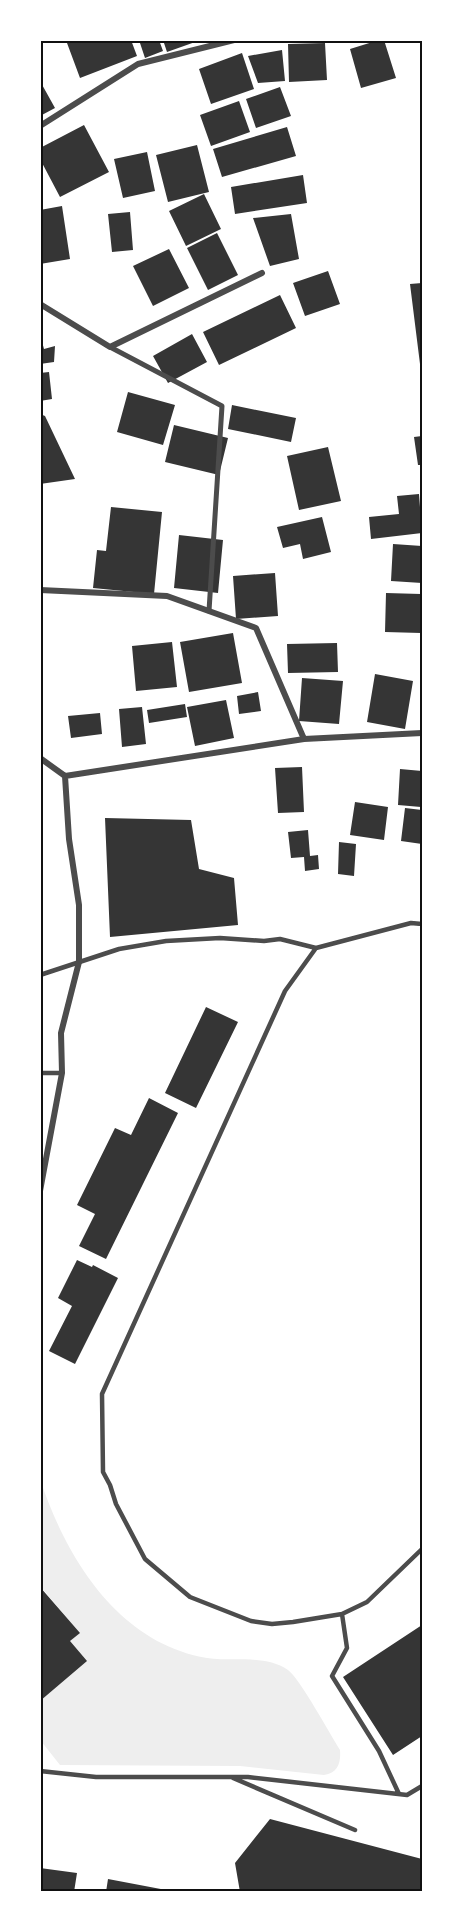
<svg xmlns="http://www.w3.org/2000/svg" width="463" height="1932" font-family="'Work Sans',sans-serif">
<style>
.green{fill:#eee}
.building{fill:#353535}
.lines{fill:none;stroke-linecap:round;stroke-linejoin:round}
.service{stroke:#4c4c4c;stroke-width:4.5}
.pedestrian{stroke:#4c4c4c;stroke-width:5}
.minor{stroke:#4c4c4c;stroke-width:6}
.neatline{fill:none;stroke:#111;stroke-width:2}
</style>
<rect width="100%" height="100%" fill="#fff"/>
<!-- green -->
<path class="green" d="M40 1479C66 1558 118 1643 207 1658 233 1662 265 1654 288 1670 300 1679 330 1734 340 1750 341 1763 338 1773 324 1775L240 1766 60 1765 41 1741V1701L70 1641 79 1632 41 1587Z"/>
<!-- building -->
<path class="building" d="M73 40H131L137 56 80 78 67 43Z
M139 40H159L163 51 145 58Z
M163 40H198V41L167 52Z
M379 40H384L396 78 361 88 350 49Z
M325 43 327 80 289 82 288 44Z
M282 50 285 81 258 83 248 56Z
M242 53 254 89 211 104 199 69Z
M40 81 55 108 40 116Z
M280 87 291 116 256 128 246 99Z
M239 101 250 132 211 146 200 115Z
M84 125 109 172 60 197 40 159V148Z
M287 127 296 156 222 177 213 149Z
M197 145 209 192 168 202 156 155Z
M147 152 155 191 123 198 114 159Z
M303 175 307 203 235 214 231 187Z
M204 194 221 229 186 246 169 211Z
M62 206 70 259 40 264V210Z
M130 212 133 250 112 252 108 214Z
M291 214 299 259 270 266 253 218Z
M217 233 238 275 208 290 187 248Z
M169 249 189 288 153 306 133 266Z
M328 271 340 304 305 316 293 283Z
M422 283V372H421L410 284Z
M280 295 296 328 219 365 203 332Z
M192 334 207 362 168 383 153 356Z
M41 338 44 349 55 346 54 362 40 364Z
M49 372 52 399 40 401V373Z
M128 392 175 405 163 445 117 432Z
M232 405 296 418 291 442 228 429Z
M40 414 45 416 75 479 40 484Z
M174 425 228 438 219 475 165 462Z
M422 436V465H418L414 437Z
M328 447 341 501 299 510 287 456Z
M419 494 422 533 371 539 369 517 399 514 397 496Z
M111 507 162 512 154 594 93 588 97 550 106 551Z
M322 517 331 552 303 559 300 544 283 548 277 527Z
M179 535 223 540 218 593 174 588Z
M393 544 422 546V583L391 581Z
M275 573 278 616 236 619 233 576Z
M386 593 421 594V633L385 632Z
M233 633 242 683 189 692 180 642Z
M172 642 177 687 136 691 132 646Z
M337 643 338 672 288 673 287 644Z
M375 674 413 681 405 729 367 722Z
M302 678 343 681 339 724 299 721Z
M258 692 261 711 239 714 237 696Z
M226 700 234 738 195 746 187 707Z
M185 704 187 717 149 723 147 710Z
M142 707 146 744 122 747 119 709Z
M100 713 102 734 71 738 68 716Z
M302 767 304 812 278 813 275 768Z
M400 769 422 771 421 807 398 805Z
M355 802 388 807 384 840 350 835Z
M405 808 422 810V844L401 841Z
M105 818 191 820 199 869 234 878 238 925 110 937Z
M308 830 310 856 318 855 319 869 305 871 304 857 291 858 288 832Z
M339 842 356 844 354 876 338 874Z
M206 1007 238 1022 196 1108 165 1093Z
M149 1098 178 1113 106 1259 79 1246 95 1214 77 1205 115 1128 131 1135Z
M77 1260 92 1267 93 1265 118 1278 75 1364 49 1351 72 1306 58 1298Z
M40 1587 80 1633 70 1641 87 1661 40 1701Z
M422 1625V1736L393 1755 343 1677Z
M270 1819 422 1859V1892H240L235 1863Z
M40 1868 77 1873 74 1892H40Z
M108 1879 166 1890V1892H106Z"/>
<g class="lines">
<!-- service -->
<path class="service" d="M40 975 119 949 166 941 220 938 264 941 280 939 316 948
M40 1073H62
M342 1614 367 1602 422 1549
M40 1771 96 1777H248L407 1795 422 1786
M233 1778 355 1830
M399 1794 379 1751 332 1676 347 1648 342 1614 293 1622 272 1624 251 1621 190 1597 145 1559 116 1504 110 1485 103 1472 102 1394 285 991 316 948 411 923 422 924"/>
<!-- pedestrian -->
<path class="pedestrian" d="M110 347 222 406 209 611"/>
<!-- minor -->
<path class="minor" d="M40 126 138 64 234 40
M40 304 110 347 262 273
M40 590 167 596 256 628 304 739 422 733
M40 758 65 776 304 739
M40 1191 62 1073 61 1033 79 962V905L69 839 65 776"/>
</g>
<!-- border -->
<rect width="463" height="1932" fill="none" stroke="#ffffff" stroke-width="84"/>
<rect x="42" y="42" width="379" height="1848" class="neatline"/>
</svg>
